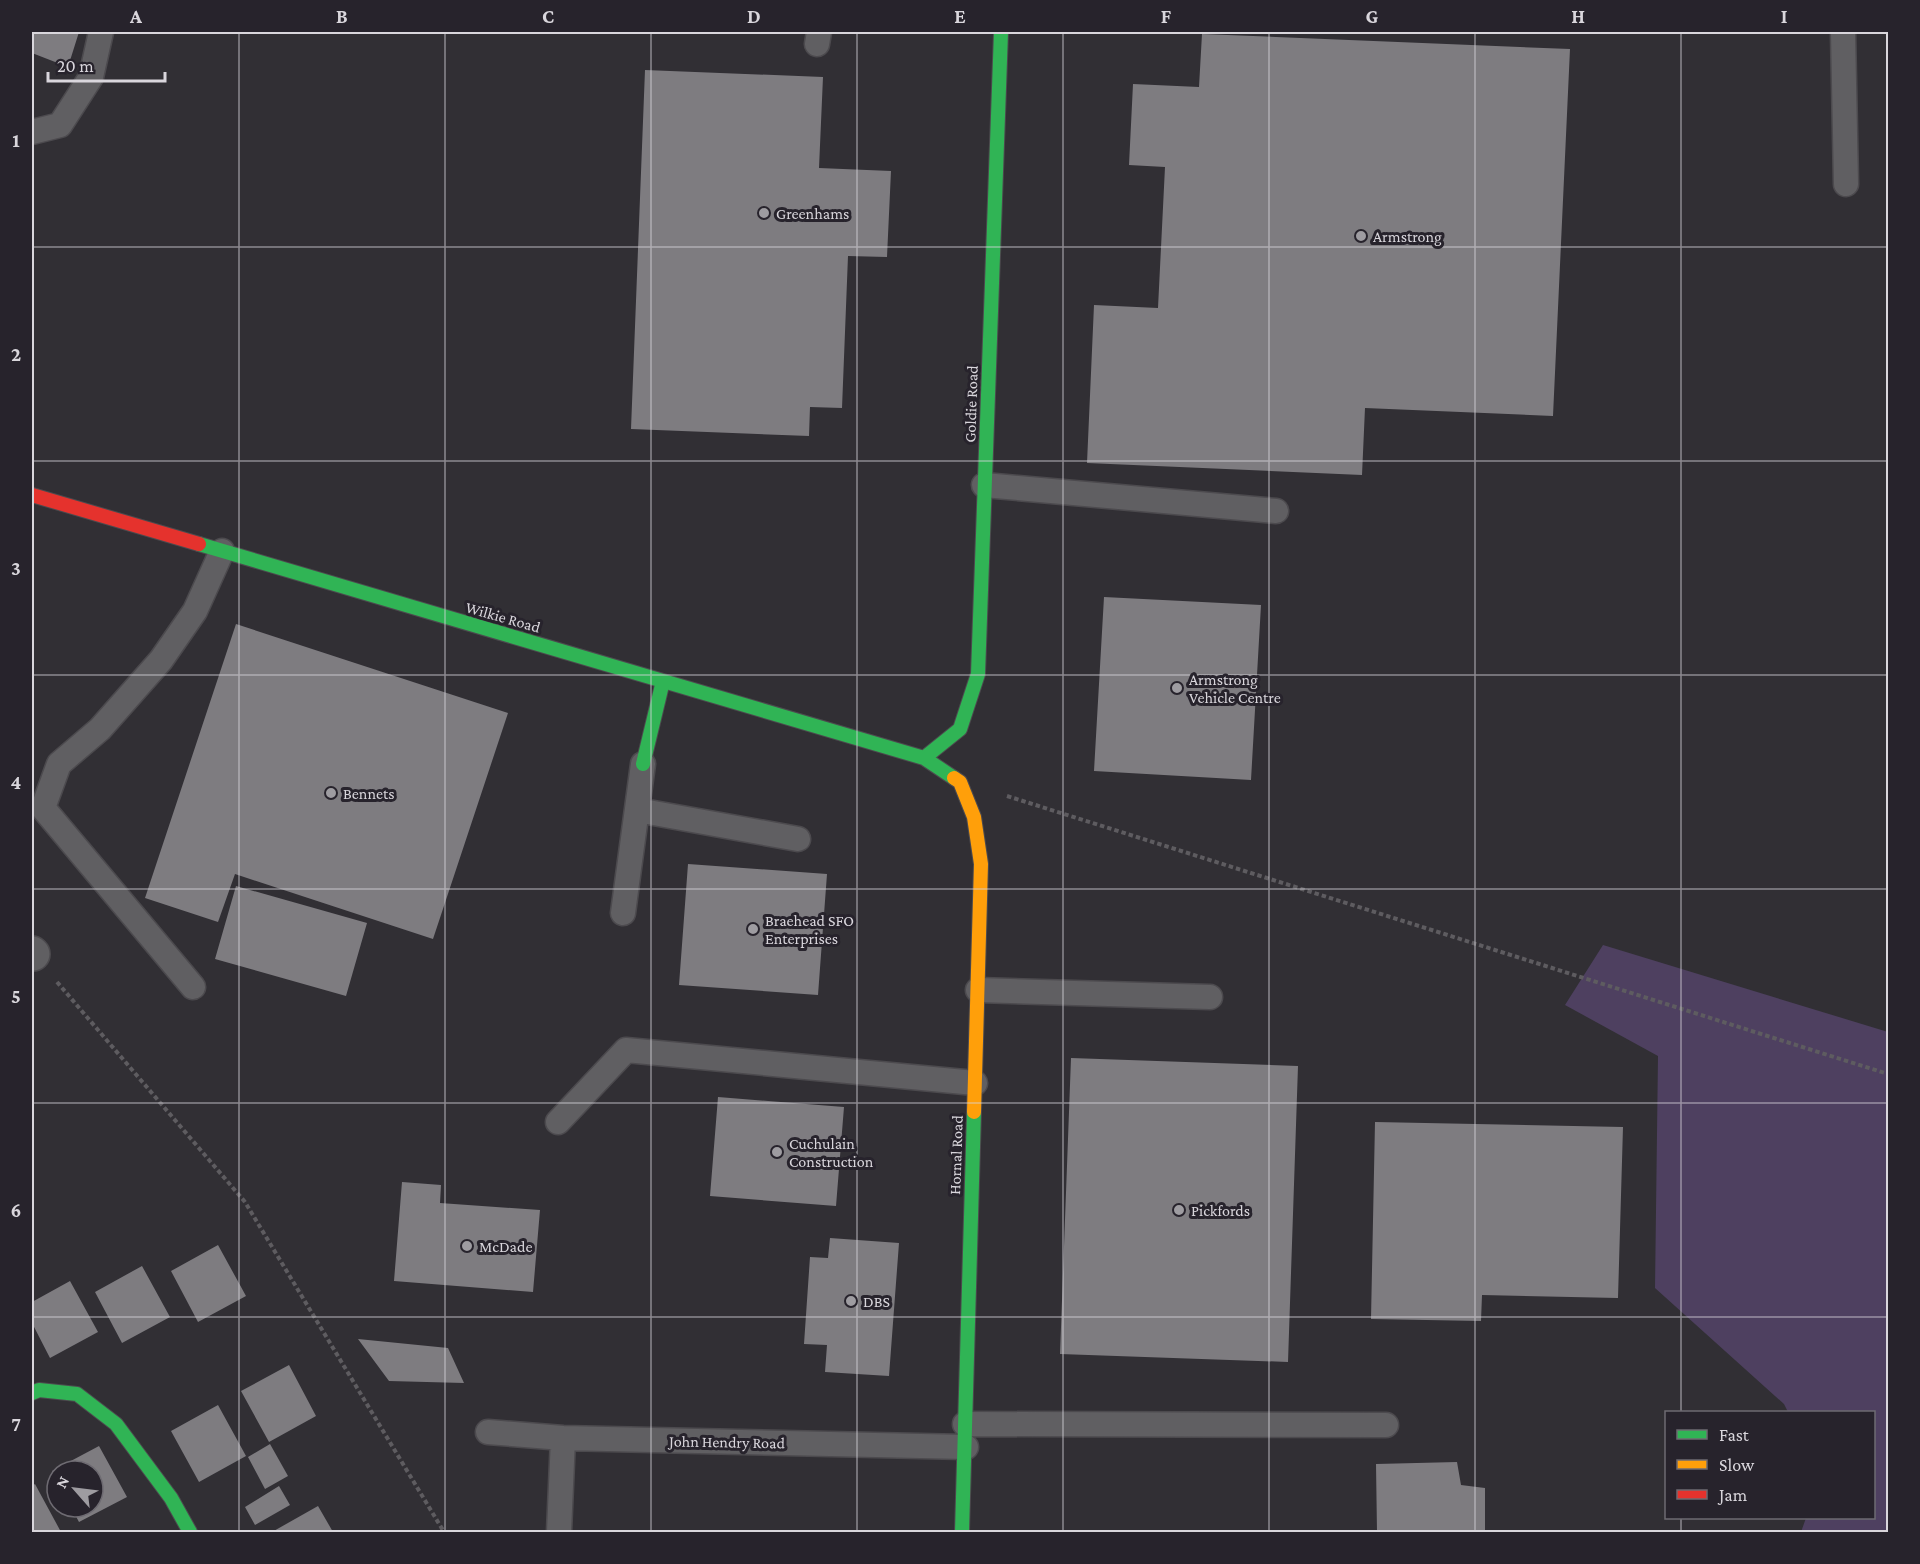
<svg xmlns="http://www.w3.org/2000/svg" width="1920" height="1564" font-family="'Crimson Pro',serif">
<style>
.green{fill:#4e4060}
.building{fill:#7e7c80}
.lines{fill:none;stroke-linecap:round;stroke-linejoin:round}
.lane-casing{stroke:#4c4a4e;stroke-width:27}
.street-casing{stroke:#4c4a4e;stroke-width:36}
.fast-casing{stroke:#4c4a4e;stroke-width:16}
.slow-casing{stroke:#4c4a4e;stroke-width:16}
.jam-casing{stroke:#4c4a4e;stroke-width:16}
.path{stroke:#5e5c60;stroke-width:4;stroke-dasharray:4.5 3;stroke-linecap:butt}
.lane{stroke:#605f62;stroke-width:24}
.street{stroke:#605f62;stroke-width:33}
.fast{stroke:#30b455;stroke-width:14}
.slow{stroke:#ff9f0a;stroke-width:14}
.jam{stroke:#e5322d;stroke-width:14}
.grid{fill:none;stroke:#d9d6dc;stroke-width:1.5;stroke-opacity:0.55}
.poi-dot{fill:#9e9ca1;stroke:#27232c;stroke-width:2}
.labels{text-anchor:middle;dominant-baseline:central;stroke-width:6;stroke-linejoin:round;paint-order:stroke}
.poi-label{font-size:16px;fill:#d9d6dc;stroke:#27232c;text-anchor:start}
.street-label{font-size:16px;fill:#d9d6dc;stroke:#27232c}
.neatline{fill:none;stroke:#d9d6dc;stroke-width:2}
.grid-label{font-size:20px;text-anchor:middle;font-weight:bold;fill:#d9d6dc}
</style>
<rect width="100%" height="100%" fill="#312f34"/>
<!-- green -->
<path class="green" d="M1603 945 1888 1032V1532H1801L1806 1518H1874V1412H1788L1784 1404 1655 1288 1658 1056 1565 1005Z"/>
<!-- building -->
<path class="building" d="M32 32H79L68 67 32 53Z
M1202 34 1570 49 1553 416 1365 408 1362 475 1087 463 1094 305 1158 308 1165 167 1129 165 1133 84 1199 87Z
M645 70 823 77 819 168 891 171 887 257 848 256 842 408 810 407 809 436 631 429Z
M1104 597 1261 605 1251 780 1094 771Z
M236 624 508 713 433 939 235 874 218 922 145 898Z
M688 864 827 874 818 995 679 985Z
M236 886 367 923 346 996 215 959Z
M1071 1058 1298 1066 1288 1362 1060 1354Z
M718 1097 844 1107 836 1206 710 1196Z
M1375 1122 1623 1127 1618 1298 1482 1295 1481 1321 1371 1319Z
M402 1182 441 1185 440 1203 540 1210 533 1292 394 1281Z
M830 1238 899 1243 889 1376 825 1372 827 1345 804 1344 810 1257 828 1258Z
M218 1245 246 1296 198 1322 171 1271Z
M142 1266 170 1317 122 1343 95 1292Z
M70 1281 98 1332 50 1358 32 1323V1302Z
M358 1339 448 1348 464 1383 389 1381Z
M289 1365 316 1416 269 1442 241 1391Z
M218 1405 246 1456 199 1482 171 1431Z
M270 1444 288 1476 265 1489 248 1457Z
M99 1446 127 1497 79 1522 71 1507H93V1471H57V1481L52 1471Z
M1457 1462 1461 1485 1485 1488V1532H1377L1376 1464Z
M35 1484 61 1532H32V1486Z
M279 1486 290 1505 255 1525 245 1507Z
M318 1506 333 1532H272Z"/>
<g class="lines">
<!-- lane casing -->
<g class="lane-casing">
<path id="lane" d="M1843 32 1846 184
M817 44 819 32
M32 132 60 125 91 77 101 32
M984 485 1276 511
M637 810 798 839
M623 913 643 764
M193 987 43 808 59 764 100 729 161 660 195 611 222 551
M978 990 1210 997
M558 1122 626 1050 975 1083
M965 1424 1386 1425
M488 1432 563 1438 966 1447
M559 1532 563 1438"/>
</g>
<!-- street casing -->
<g class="street-casing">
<path id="street" d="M32 953 33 954"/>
</g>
<!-- fast casing -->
<g class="fast-casing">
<path id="fast" d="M199 544 924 758 954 778
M924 758 960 729 978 674 1001 32
M643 764 663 681
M32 1393 39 1390 77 1394 116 1424 171 1498 190 1532
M962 1532 974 1112"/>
</g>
<!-- slow casing -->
<g class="slow-casing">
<path id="slow" d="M954 778 960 782 974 817 981 864 974 1112"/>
</g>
<!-- jam casing -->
<g class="jam-casing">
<path id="jam" d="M32 495 199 544"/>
</g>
<!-- path -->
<path class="path" d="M1007 796 1888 1074
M57 982 245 1202 444 1532"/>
<!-- lane -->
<use href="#lane" class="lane"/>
<!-- street -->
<use href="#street" class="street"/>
<!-- fast -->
<use href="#fast" class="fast"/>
<!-- slow -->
<use href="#slow" class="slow"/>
<!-- jam -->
<use href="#jam" class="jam"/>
</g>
<!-- grid -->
<path class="grid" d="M239 32V1532M445 32V1532M651 32V1532M857 32V1532M1063 32V1532M1269 32V1532M1475 32V1532M1681 32V1412M32 247H1888M32 461H1888M32 675H1888M32 889H1888M32 1103H1888M32 1317H1888M1681 1518V1532"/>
<!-- markers -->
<g class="poi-dot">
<circle cx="764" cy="213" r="6"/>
<circle cx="1361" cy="236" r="6"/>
<circle cx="1177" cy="688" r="6"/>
<circle cx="331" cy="793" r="6"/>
<circle cx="753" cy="929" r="6"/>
<circle cx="777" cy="1152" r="6"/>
<circle cx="1179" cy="1210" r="6"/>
<circle cx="467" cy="1246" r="6"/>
<circle cx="851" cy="1301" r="6"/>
</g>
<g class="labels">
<!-- poi labels -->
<g class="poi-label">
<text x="776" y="213">Greenhams</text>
<text x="1373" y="236">Armstrong</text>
<text x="1189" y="679">Armstrong<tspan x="1189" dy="18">Vehicle Centre</tspan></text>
<text x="343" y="793">Bennets</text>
<text x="765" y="920">Braehead SFO<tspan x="765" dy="18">Enterprises</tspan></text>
<text x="789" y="1143">Cuchulain<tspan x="789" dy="18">Construction</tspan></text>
<text x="1191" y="1210">Pickfords</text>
<text x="479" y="1246">McDade</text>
<text x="863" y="1301">DBS</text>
</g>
<!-- street labels -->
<g class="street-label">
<text transform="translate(971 404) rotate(-88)">Goldie Road</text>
<text transform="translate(503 617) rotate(16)">Wilkie Road</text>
<text transform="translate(956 1155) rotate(-88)">Hornal Road</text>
<text transform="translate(727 1442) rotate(1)">John Hendry Road</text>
</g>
</g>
<!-- border -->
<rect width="1920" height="1564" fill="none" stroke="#27232c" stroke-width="66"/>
<!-- legend -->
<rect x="1665" y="1411" width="210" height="108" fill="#27232c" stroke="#6e6b72" stroke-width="1.5"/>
<rect x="1677" y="1430" width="30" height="9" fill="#30b455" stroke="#6e6b72" stroke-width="1.5"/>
<text x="1719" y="1441" font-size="18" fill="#d9d6dc">Fast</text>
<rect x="1677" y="1460" width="30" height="9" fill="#ff9f0a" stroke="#6e6b72" stroke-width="1.5"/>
<text x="1719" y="1471" font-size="18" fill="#d9d6dc">Slow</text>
<rect x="1677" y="1490" width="30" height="9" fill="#e5322d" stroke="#6e6b72" stroke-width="1.5"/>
<text x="1719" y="1501" font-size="18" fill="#d9d6dc">Jam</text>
<!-- north arrow -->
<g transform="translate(75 1489) rotate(298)"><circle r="28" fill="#27232c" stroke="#6e6b72" stroke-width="1.5"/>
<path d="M0-4.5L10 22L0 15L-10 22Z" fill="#9e9ca1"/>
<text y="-9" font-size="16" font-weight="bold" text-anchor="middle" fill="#d9d6dc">N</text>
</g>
<!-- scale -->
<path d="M48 72v9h117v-9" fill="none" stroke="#d9d6dc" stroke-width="3"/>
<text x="57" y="72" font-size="18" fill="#d9d6dc" stroke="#27232c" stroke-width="4.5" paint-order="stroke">20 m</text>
<rect x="33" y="33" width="1854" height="1498" class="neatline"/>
<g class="grid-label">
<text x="136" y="23">A</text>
<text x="342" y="23">B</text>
<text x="548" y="23">C</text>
<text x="754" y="23">D</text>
<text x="960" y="23">E</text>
<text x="1166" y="23">F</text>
<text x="1372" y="23">G</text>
<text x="1578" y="23">H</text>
<text x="1784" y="23">I</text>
<text x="16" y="147">1</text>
<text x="16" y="361">2</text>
<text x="16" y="575">3</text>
<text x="16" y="789">4</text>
<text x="16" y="1003">5</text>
<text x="16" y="1217">6</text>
<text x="16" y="1431">7</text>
</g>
</svg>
